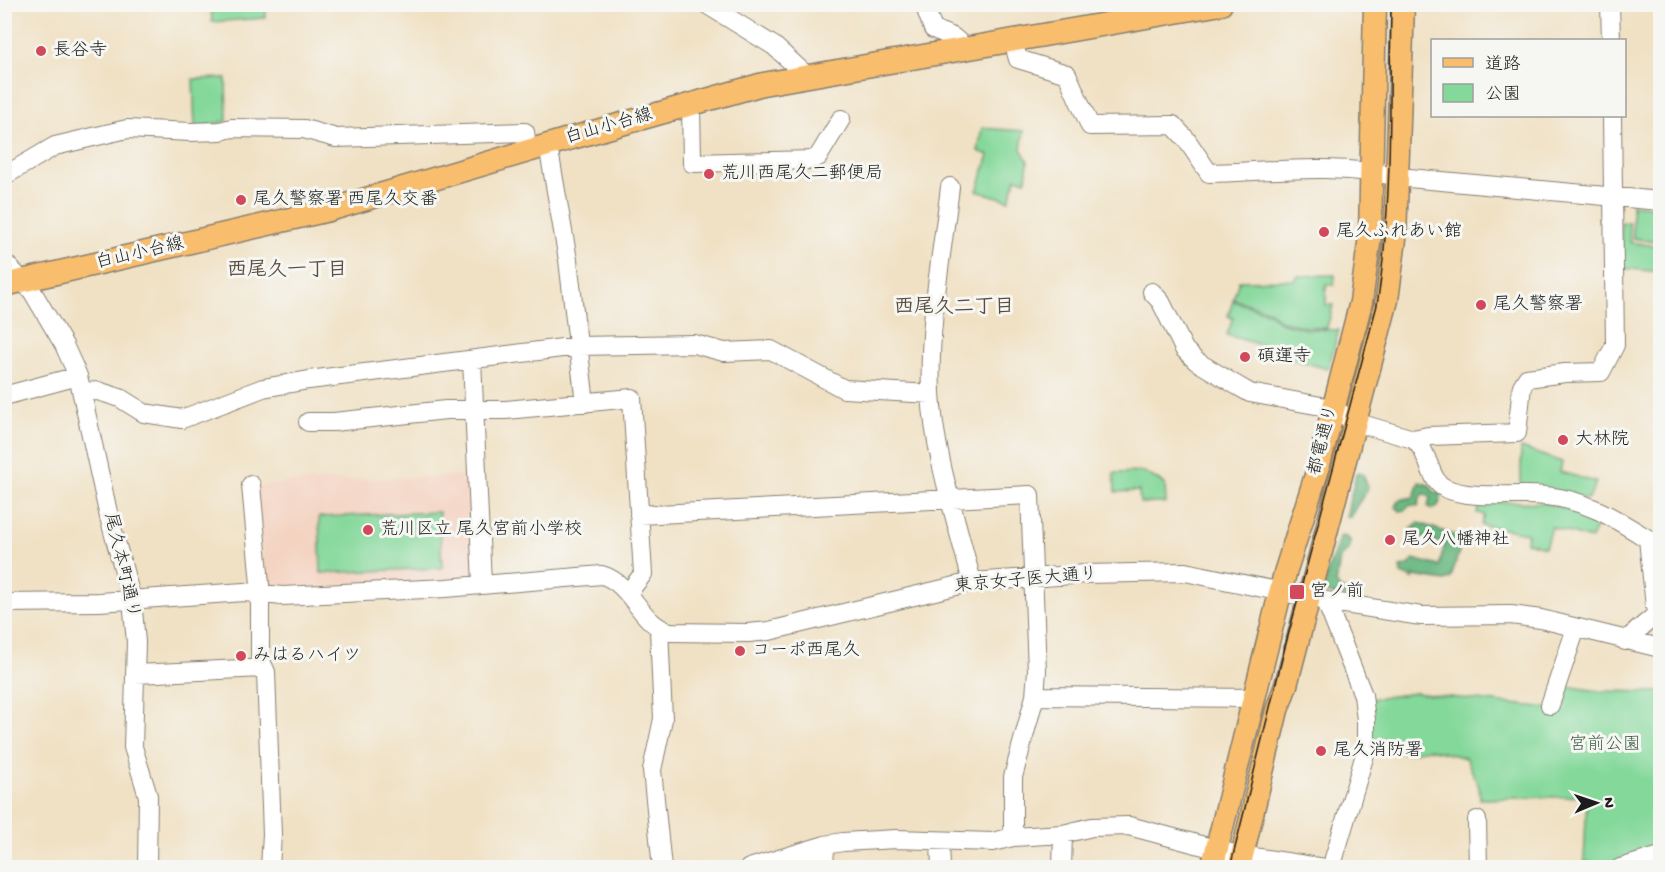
<svg xmlns="http://www.w3.org/2000/svg" width="1665" height="872" font-family="'Gochi Hand','Klee One',sans-serif">
<style>
.built{fill:#f4d3c1}
.green{fill:#83d89a;stroke:#507a5b;stroke-width:1.5}
.forest{fill:#6ab882;stroke:#436a4f;stroke-width:1.5}
.lines{fill:none;stroke-linecap:round;stroke-linejoin:round}
.minor-casing{stroke:#867e70;stroke-width:20}
.major-casing{stroke:#867e70;stroke-width:25}
.minor{stroke:#fff;stroke-width:18}
.major{stroke:#f9be6d;stroke-width:22}
.tram{stroke:#1c1c1c;stroke-width:1.5}
.poi-dot{fill:#d1495b;stroke:#f6f6f2;stroke-width:2}
.labels{text-anchor:middle;dominant-baseline:central;stroke-width:6;stroke-linejoin:round;paint-order:stroke}
.poi-label{font-size:18px;fill:#1c1c1c;stroke:#f6f6f2;text-anchor:start}
.street-label{font-size:18px;fill:#1c1c1c;stroke:#f6f6f2}
.park-label{font-size:18px;fill:#405e48;stroke:#f6f6f2}
.neighbourhood-label{font-size:20px;font-weight:bold;fill:#5b4d3f;stroke:#f6f6f2}
</style>
<rect width="100%" height="100%" fill="#f6f6f2"/>
<filter id="ink" filterUnits="userSpaceOnUse"><feTurbulence type="fractalNoise" baseFrequency=".0167" numOctaves="2"/><feDisplacementMap in="SourceGraphic" scale="12" xChannelSelector="R" yChannelSelector="G"/><feConvolveMatrix kernelMatrix="1 2 1 2 8 2 1 2 1" color-interpolation-filters="sRGB"/></filter>
<filter id="wash" filterUnits="userSpaceOnUse"><feTurbulence type="fractalNoise" baseFrequency=".008" numOctaves="4" result="noise"/><feDisplacementMap in="SourceGraphic" scale="24" xChannelSelector="R" yChannelSelector="G"/><feGaussianBlur stdDeviation="1.35" result="paint"/><feColorMatrix in="noise" values="0 0 0 0 0 0 0 0 0 0 0 0 0 0 0 0 0 1.4 0 .05"/><feComposite in="paint" operator="in"/></filter>
<g filter="url(#wash)">
<rect width="100%" height="100%" fill="#f0e1c4"/>
<!-- built -->
<path class="built" d="M475 475 476 578 275 589 265 585 256 487 292 482Z"/>
<!-- green -->
<path class="green" d="M211 5H267L265 18 212 22Z
M226 78 227 121 195 128 193 79Z
M982 128 1024 131 1021 149 1028 161 1026 180 1016 178 1009 200 977 191 989 155 978 151Z
M1632 204 1660 207V243L1633 238Z
M1621 222 1629 223 1630 242 1660 247V272L1622 268Z
M1335 275 1334 285H1326V305H1333L1327 328 1306 327 1279 320 1270 311 1233 299 1239 281 1296 280 1297 276Z
M1233 301 1270 313 1279 322 1306 329 1339 330 1328 369 1273 354 1274 349 1227 335 1233 318 1228 316Z
M1521 448 1562 462 1560 472 1596 482 1589 499 1521 489Z
M1144 472 1165 484 1166 503H1140L1139 491 1115 492 1114 473Z
M1480 501 1544 503 1600 517 1591 539 1551 527 1545 547 1526 542 1527 533 1481 525 1484 515 1477 513Z
M439 512 442 568 321 573 319 517Z
M1566 686 1598 691 1660 692V851L1604 866 1584 861 1587 796 1480 799 1479 787 1466 758 1429 749 1406 753 1386 751 1370 756 1371 699 1415 693 1557 709Z"/>
<!-- forest -->
<path class="forest" d="M1360 472 1363 474 1368 488C1364 496 1358 502 1355 509 1353 512 1352 515 1350 517H1346L1356 474Z
M1419 482 1429 485 1434 492 1442 494C1440 501 1440 508 1431 509L1428 507 1430 497 1425 494 1421 496 1418 506 1410 505 1405 510 1400 511 1396 507 1399 500 1414 497Z
M1419 523 1460 537 1462 541 1451 578 1445 581 1413 576V579L1401 574 1400 567 1408 566 1414 559 1439 566 1445 544 1416 536 1417 529 1412 528Z
M1344 536 1350 540V548L1340 558 1336 584 1343 590 1360 596V599L1323 593 1327 573 1340 537Z"/>
</g>
<g filter="url(#ink)">
<g class="lines">
<!-- minor casing -->
<g class="minor-casing">
<path id="minor" d="M706 4 774 46 806 75
M924 4 933 29 953 37 967 49
M1610 4 1611 40
M1013 41 1018 59 1067 74 1090 126 1173 125 1186 139 1209 173C1272 171 1337 163 1398 177L1660 201
M691 104 692 163 811 160 818 157 841 119
M548 145 568 260 585 403
M4 176 55 146 127 129 191 132 220 131 232 128 304 129 336 138 525 132 528 151
M950 187C942 255 928 325 931 393 934 454 957 522 972 582
M4 262 32 291 64 345 78 376 109 517 132 600 136 642 133 747 148 796 147 868
M1152 292 1161 302 1184 349 1196 361 1236 385 1250 393 1332 408 1355 422 1413 439C1430 451 1428 480 1445 488 1473 501 1516 492 1546 496 1587 500 1614 518 1648 539L1655 607 1660 616
M472 360 482 584
M82 392 98 391 120 398 144 413 182 419 263 388 309 380 578 346 694 344 724 352 771 350 844 389 931 394
M4 396 78 376
M308 422H334L446 410H506L632 398 643 574 628 593
M1413 439 1428 436 1517 433 1522 386 1527 378 1565 373 1601 372 1615 345 1612 116
M251 485 260 584V659L266 672 272 834 270 868
M639 515 1030 495 1037 671 1035 696 1013 777V837
M1326 601 1421 616 1511 615 1541 619 1660 648
M4 603 99 602 244 592 282 596 446 588 602 575C634 585 639 624 670 632L748 633 769 631 972 582 1086 574 1185 572 1326 601 1363 695 1366 720V751L1334 858 1333 868
M659 629 663 719 652 770 662 868
M1625 641 1658 613
M136 674 264 668
M1035 696 1254 698
M1550 705 1576 628
M1477 820 1478 868
M940 841 941 868
M749 868 825 845 843 842 896 839 993 842 1013 837 1063 834 1092 827 1129 826 1234 854 1325 868
M824 868 825 845
M1062 868 1063 834
M1620 868 1660 856"/>
</g>
<!-- major casing -->
<g class="major-casing">
<path id="major" d="M4 285 329 210 565 140 763 84 1221 4
M1212 868 1285 573 1317 472 1361 302 1370 236 1375 4
M1239 868 1277 710 1286 685 1387 300 1395 239 1403 4"/>
</g>
<!-- minor -->
<use href="#minor" class="minor"/>
<!-- major -->
<use href="#major" class="major"/>
<!-- tram -->
<path class="tram" d="M1230 868 1284 651 1377 305C1393 206 1389 105 1391 4"/>
</g>
</g>
<!-- markers -->
<g class="poi-dot">
<circle cx="41" cy="51" r="6"/>
<circle cx="709" cy="174" r="6"/>
<circle cx="241" cy="200" r="6"/>
<circle cx="1324" cy="232" r="6"/>
<circle cx="1481" cy="305" r="6"/>
<circle cx="1245" cy="357" r="6"/>
<circle cx="1563" cy="440" r="6"/>
<circle cx="368" cy="530" r="6"/>
<circle cx="1390" cy="540" r="6"/>
<rect x="1289" y="584" width="16" height="16" rx="3"/>
<circle cx="740" cy="651" r="6"/>
<circle cx="241" cy="656" r="6"/>
<circle cx="1321" cy="751" r="6"/>
</g>
<g class="labels">
<!-- poi labels -->
<g class="poi-label">
<text x="53" y="51">長谷寺</text>
<text x="721" y="174">荒川西尾久二郵便局</text>
<text x="253" y="200">尾久警察署 西尾久交番</text>
<text x="1336" y="232">尾久ふれあい館</text>
<text x="1493" y="305">尾久警察署</text>
<text x="1257" y="357">碩運寺</text>
<text x="1575" y="440">大林院</text>
<text x="380" y="530">荒川区立 尾久宮前小学校</text>
<text x="1402" y="540">尾久八幡神社</text>
<text x="1310" y="592">宮ノ前</text>
<text x="752" y="651">コーポ西尾久</text>
<text x="253" y="656">みはるハイツ</text>
<text x="1333" y="751">尾久消防署</text>
</g>
<!-- street labels -->
<g class="street-label">
<text transform="translate(609 127) rotate(-16)">白山小台線</text>
<text transform="translate(140 254) rotate(-13)">白山小台線</text>
<text transform="translate(1324 440) rotate(-76)">都電通り</text>
<text transform="translate(121 566) rotate(77)">尾久本町通り</text>
<text transform="translate(1026 581) rotate(-5)">東京女子医大通り</text>
</g>
<!-- park labels -->
<g class="park-label">
<text x="1605" y="745">宮前公園</text>
</g>
<!-- neighbourhood labels -->
<g class="neighbourhood-label">
<text x="287" y="271">西尾久一丁目</text>
<text x="954" y="308">西尾久二丁目</text>
</g>
</g>
<!-- margin -->
<rect width="1665" height="872" fill="none" stroke="#f6f6f2" stroke-width="24"/>
<!-- legend -->
<rect x="1431" y="39" width="195" height="78" fill="#f6f6f2" stroke="#9f9f9c" stroke-width="1.5"/>
<rect x="1443" y="58" width="30" height="9" fill="#f9be6d" stroke="#9f9f9c" stroke-width="1.5"/>
<text x="1485" y="69" font-size="18" fill="#1c1c1c">道路</text>
<rect x="1443" y="84" width="30" height="18" fill="#83d89a" stroke="#9f9f9c" stroke-width="1.5"/>
<text x="1485" y="99" font-size="18" fill="#1c1c1c">公園</text>
<!-- north arrow -->
<g transform="translate(1596 803) rotate(88)" stroke="#f6f6f2" stroke-width="4.5" paint-order="stroke">
<path d="M0-4.5L10 22L0 15L-10 22Z" fill="#1c1c1c"/>
<text y="-9" font-size="16" font-weight="bold" text-anchor="middle" fill="#1c1c1c">N</text>
</g>
</svg>
